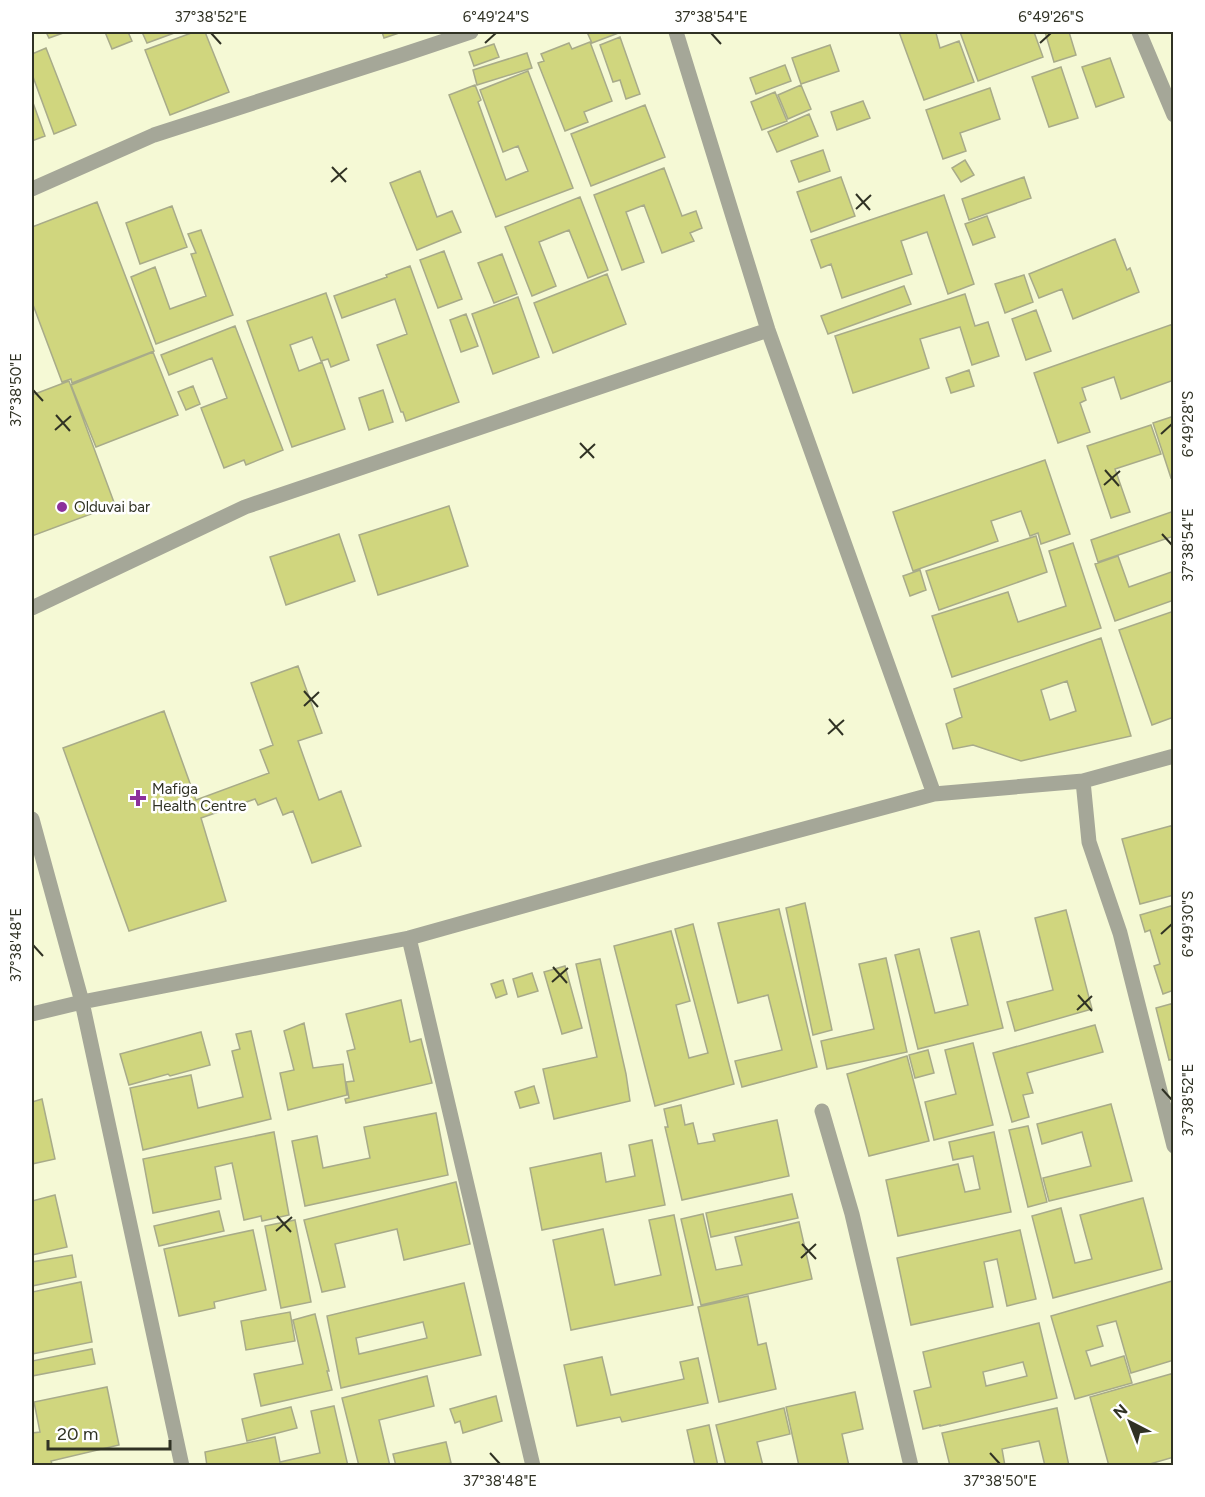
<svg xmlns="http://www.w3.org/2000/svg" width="1205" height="1497" font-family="Figtree,sans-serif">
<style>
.building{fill:#d0d67e;stroke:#a8ab89;stroke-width:1.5;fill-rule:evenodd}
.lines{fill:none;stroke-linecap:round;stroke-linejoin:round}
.street{stroke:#a5a798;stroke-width:15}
.ticks{fill:none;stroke:#303224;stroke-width:2}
.poi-dot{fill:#8c309b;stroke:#fff;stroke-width:2}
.labels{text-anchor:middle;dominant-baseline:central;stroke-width:5;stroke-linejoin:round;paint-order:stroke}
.poi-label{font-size:15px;fill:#303224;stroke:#fff;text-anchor:start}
.neatline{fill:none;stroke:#303224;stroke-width:2}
.ticks-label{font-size:15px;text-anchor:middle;fill:#303224}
</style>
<rect width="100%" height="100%" fill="#f5f9d5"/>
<!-- building -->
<path class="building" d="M46 32H66L49 38Z
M105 32H128L132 41 112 49Z
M142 32H177L147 43Z
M194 32H205L229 92 170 115 145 50Z
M382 32H402L384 38Z
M587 32H621L592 43Z
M899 32H940L936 33 940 48 959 41 974 82 924 100Z
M960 32H1034L1043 57 978 81Z
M1045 32H1069L1076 55 1054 62Z
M620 37 640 94 626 99 620 80 613 82 600 45Z
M590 42 612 101 584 112 588 122 565 131 538 63 544 61 541 54 569 43 572 49Z
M494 44 499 57 474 66 469 52Z
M830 45 839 71 801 84 792 58Z
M46 48 76 125 54 134 32 74V54Z
M527 53 532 68 477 85 473 70Z
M1110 58 1124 97 1096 107 1082 67Z
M785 65 791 81 756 94 750 78Z
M1061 67 1078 118 1049 127 1032 77Z
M528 71 573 188 496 217 449 95 475 85 481 100 478 102 506 180 528 171 518 146 503 152 480 90Z
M801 85 811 109 788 119 778 95Z
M990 88 1000 119 960 133 966 151 943 159 926 110Z
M775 92 787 121 762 130 751 102Z
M32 100 45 136 32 141Z
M863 101 870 118 837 130 831 112Z
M645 105 665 157 591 186 571 134Z
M809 114 818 136 777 152 768 132Z
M823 150 830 171 799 182 791 161Z
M965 160 974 175 961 182 952 168Z
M664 168 682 216 696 211 702 228 690 233 694 241 662 253 644 205 626 212 644 262 622 270 594 195Z
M420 171 437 217 452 211 461 232 417 250 390 183Z
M841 177 855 216 811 232 797 192Z
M1024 177 1031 198 969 220 962 199Z
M944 195 974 284 948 294 927 232 901 241 912 274 842 298 831 264 821 268 811 240Z
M580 197 608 270 588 278 569 230 539 242 556 286 532 296 505 227Z
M97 202 154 351 72 383 71 379 62 382 32 302V227Z
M172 206 187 247 140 264 126 223Z
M987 216 995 237 973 245 965 224Z
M201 230 233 315 156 344 131 277 155 267 170 309 206 296 191 254 196 253 188 234Z
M1115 239 1127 270 1130 268 1139 292 1073 319 1062 289 1039 298 1029 274Z
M444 251 462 299 438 308 420 260Z
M502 254 517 294 494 303 478 263Z
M410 266 459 402 406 421 403 412H401L377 345 407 334 395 299 342 318 334 296 387 277 386 275Z
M607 274 626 324 553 353 534 303Z
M1024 275 1033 302 1005 313 995 284Z
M904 286 911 304 828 334 821 316Z
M326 293 349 360 331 367 328 359 321 361 312 337 290 345 299 371 322 362 345 429 292 447 247 321Z
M965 294 975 326 988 322 999 356 972 365 960 327 920 339 929 368 853 393 835 336Z
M518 297 539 357 493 374 472 314Z
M1036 310 1051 351 1026 360 1012 319Z
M466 314 478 346 461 352 450 320Z
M1173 324 1174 380 1121 399 1114 377 1082 388 1086 400 1080 403 1090 432 1058 443 1034 373Z
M235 326 283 450 246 465 244 460 224 468 201 408 227 398 212 358 169 375 161 355Z
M153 352 178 415 96 447 71 385Z
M969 370 974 386 951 393 946 378Z
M69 381 115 505 32 536V395Z
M193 386 200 404 186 410 178 392Z
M383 390 393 422 369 430 359 398Z
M1174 416V477L1171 478 1153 423Z
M1151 425 1161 454 1115 469 1130 512 1111 518 1087 446Z
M1045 460 1070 534 1041 544 1038 533 1030 536 1021 511 991 521 998 541 913 571 893 512Z
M449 506 468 566 378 595 359 535Z
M1174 511V536L1098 562 1091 540Z
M339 534 355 581 286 605 270 557Z
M1036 536 1047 572 939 610 926 571Z
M1073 543 1101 628 952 677 932 616 1008 592 1018 622 1066 606 1049 551Z
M1118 556 1129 587 1174 571V600L1115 621 1095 564Z
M920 570 926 590 910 596 903 576Z
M1174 611V717L1152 725 1119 630Z
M1101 638 1131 736 1021 761 973 745 953 749 946 724 962 717 954 689ZM1067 681 1076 711 1050 720 1041 690Z
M298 666 322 733 298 741 319 800 341 791 361 846 312 863 293 811 283 815 276 798 258 805 255 799 201 818 226 901 129 931 63 748 164 711 196 800 269 773 260 750 273 745 251 683Z
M1174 825V895L1140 904 1122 839Z
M805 903 832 1030 813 1035 786 908Z
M1174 905V990L1163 994 1154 966 1160 964 1150 930 1145 932 1140 915Z
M779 909 817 1067 742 1087 735 1061 782 1050 768 995 738 1003 718 923Z
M1066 910 1092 1009 1015 1031 1007 1002 1053 990 1035 918Z
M693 924 734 1084 655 1106 614 946 671 931 690 1001 676 1005 689 1058 708 1053 675 929Z
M979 931 1003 1028 918 1049 895 955 919 949 935 1013 968 1005 951 938Z
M886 958 907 1052 827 1069 821 1041 874 1029 859 964Z
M600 959 626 1074 630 1101 554 1119 543 1069 597 1057 576 964Z
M565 966 582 1028 562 1034 544 972Z
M532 973 538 991 518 997 513 979Z
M503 980 507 994 496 998 491 984Z
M401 1000 410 1042 421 1039 432 1083 346 1103 345 1099 349 1098 346 1082 354 1081 347 1051 355 1049 346 1014Z
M1174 1003V1059L1169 1060 1156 1008Z
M304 1023 313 1068 343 1064 347 1095 288 1110 280 1073 294 1070 284 1031Z
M1095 1025 1103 1052 1027 1073 1033 1093 1023 1095 1029 1117 1012 1122 993 1053Z
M251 1031 271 1119 143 1150 130 1088 191 1075 198 1108 243 1097 232 1051 240 1049 236 1034Z
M201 1032 210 1065 170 1076 168 1074 129 1085 120 1054Z
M973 1043 993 1125 934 1140 925 1102 956 1094 945 1050Z
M928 1050 934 1073 915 1078 909 1055Z
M907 1056 929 1141 869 1156 847 1074Z
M534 1086 539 1103 520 1108 515 1092Z
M42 1099 55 1159 32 1164V1102Z
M1111 1104 1132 1181 1049 1201 1043 1178 1091 1166 1082 1132 1042 1144 1037 1124Z
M681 1105 685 1125 693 1123 698 1144 715 1141 713 1134 777 1120 789 1176 682 1200 665 1127H668L664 1109Z
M436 1113 448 1175 305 1206 292 1141 317 1136 323 1168 370 1158 364 1127Z
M1028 1126 1047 1202 1028 1207 1009 1130Z
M274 1132 289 1215 262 1221 261 1216 244 1220 232 1163 215 1167 221 1199 153 1213 143 1159Z
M994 1132 1011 1212 898 1236 886 1180 958 1164 965 1192 980 1189 973 1156 953 1160 949 1142Z
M652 1140 665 1205 542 1230 530 1168 601 1153 606 1182 635 1176 629 1145Z
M456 1182 470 1244 404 1260 397 1229 335 1244 345 1287 322 1292 304 1220Z
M792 1194 798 1218 711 1237 706 1213Z
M55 1195 67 1247 32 1255V1201Z
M1143 1198 1162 1269 1053 1298 1032 1216 1061 1208 1075 1263 1092 1259 1080 1215Z
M219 1211 224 1231 159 1246 154 1226Z
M703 1214 716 1270 742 1265 735 1237 799 1222 812 1279 701 1305 681 1219Z
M674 1215 693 1305 571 1330 553 1240 603 1229 615 1285 661 1275 649 1220Z
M295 1220 311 1302 281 1308 265 1226Z
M253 1230 266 1290 214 1302 215 1308 179 1316 164 1249Z
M1020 1230 1036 1299 1007 1306 997 1259 984 1262 993 1307 911 1325 897 1258Z
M72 1255 76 1277 32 1286V1262Z
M1172 1281 1174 1288V1360L1131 1373 1116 1321 1097 1326 1103 1346 1086 1351 1091 1366 1124 1356 1132 1383 1075 1399 1051 1316Z
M81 1282 92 1342 32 1354V1292Z
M464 1283 481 1355 341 1388 327 1316ZM423 1322 427 1338 359 1354 356 1338Z
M748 1296 758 1345 766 1343 776 1389 719 1402 698 1307Z
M290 1312 295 1341 246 1350 241 1321Z
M315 1314 329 1371H327L332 1390 261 1406 254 1374 303 1364 293 1320Z
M1039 1323 1057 1398 940 1426V1425L923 1429 914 1391 931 1387 923 1352ZM1023 1362 1027 1376 986 1386 983 1372Z
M92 1349 95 1364 32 1376V1361Z
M602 1357 611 1395 684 1379 680 1362 698 1358 708 1403 622 1422 620 1417 577 1426 564 1365Z
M1174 1373V1457L1143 1466H1109L1090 1397Z
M427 1376 434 1406 379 1420 390 1466H359L342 1398Z
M107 1387 119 1445 51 1461 52 1464 32 1466V1433L40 1432 34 1402Z
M855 1392 863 1429 842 1434 849 1466H799L786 1407Z
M496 1396 502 1421 463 1433 460 1421 455 1423 450 1409Z
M334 1406 348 1466H207L205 1452 275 1437 280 1462 320 1453 311 1411Z
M291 1407 297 1428 247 1441 242 1419Z
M784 1408 790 1434 757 1442 763 1466H726L716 1425Z
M1057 1408 1069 1466H1045L1039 1441 1002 1449 1005 1466H950L942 1433Z
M709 1425 718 1466H695L687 1430Z
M446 1442 451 1463 439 1466H396L393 1454Z"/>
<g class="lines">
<!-- street -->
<path class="street" d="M676 32 768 330 934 794
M1139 32 1174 115
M32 189 154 135 402 55 471 32
M32 608 245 507 768 330
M1083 781 1089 842 1120 933 1174 1146
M32 819 82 1002 182 1466
M409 938 533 1466
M32 1014 82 1002 409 938 652 870 934 794 1083 781 1174 756
M822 1111 852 1214 911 1466"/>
</g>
<!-- ticks -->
<path class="ticks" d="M211 33 221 44M711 33 721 44M485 43 496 33M1040 43 1051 33M332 167 346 182M331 182 347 168M856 194 870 210M856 209 871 195M33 390 43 401M56 415 70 431M55 430 71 416M1161 434 1172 424M580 443 594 458M580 458 595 444M1105 470 1119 486M1104 485 1120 471M1162 534 1172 545M304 691 318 707M304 706 319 692M829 719 843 735M828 734 844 720M1161 934 1172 924M33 945 43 956M553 967 567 983M552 982 568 968M1078 995 1092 1011M1077 1010 1092 996M1162 1089 1172 1100M277 1216 291 1232M276 1231 292 1217M802 1244 816 1259M801 1258 816 1244M490 1453 500 1464M990 1453 1000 1464"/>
<!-- markers -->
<g class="poi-dot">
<circle cx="62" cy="507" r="6"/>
<path d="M135 789h6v6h6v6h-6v6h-6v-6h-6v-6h6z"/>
</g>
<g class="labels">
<!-- poi labels -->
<g class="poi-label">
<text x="74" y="507">Olduvai bar</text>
<text x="152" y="789">Mafiga<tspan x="152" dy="17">Health Centre</tspan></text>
</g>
</g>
<!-- border -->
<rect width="1205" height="1497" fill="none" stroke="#ffffff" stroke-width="66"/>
<!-- north arrow -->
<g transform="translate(1130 1422) rotate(318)" stroke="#ffffff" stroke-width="4.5" paint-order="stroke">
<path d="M0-4.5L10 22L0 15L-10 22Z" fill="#303224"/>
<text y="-9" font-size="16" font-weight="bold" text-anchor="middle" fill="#303224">N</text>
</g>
<!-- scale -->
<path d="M48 1440v9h122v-9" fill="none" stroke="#303224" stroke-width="3"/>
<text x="57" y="1440" font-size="18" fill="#303224" stroke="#ffffff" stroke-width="4.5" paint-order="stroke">20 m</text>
<rect x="33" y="33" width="1139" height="1431" class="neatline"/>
<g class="ticks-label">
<text x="211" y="22">37°38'52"E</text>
<text x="496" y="22">6°49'24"S</text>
<text x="711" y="22">37°38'54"E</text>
<text x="1051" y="22">6°49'26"S</text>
<text transform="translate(16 390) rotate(-90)" y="5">37°38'50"E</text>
<text transform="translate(1188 424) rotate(-90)" y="5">6°49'28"S</text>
<text transform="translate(1188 545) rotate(-90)" y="5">37°38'54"E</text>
<text transform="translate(1188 924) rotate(-90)" y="5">6°49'30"S</text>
<text transform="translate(16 945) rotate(-90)" y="5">37°38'48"E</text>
<text transform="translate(1188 1100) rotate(-90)" y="5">37°38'52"E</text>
<text x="500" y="1486">37°38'48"E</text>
<text x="1000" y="1486">37°38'50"E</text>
</g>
</svg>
